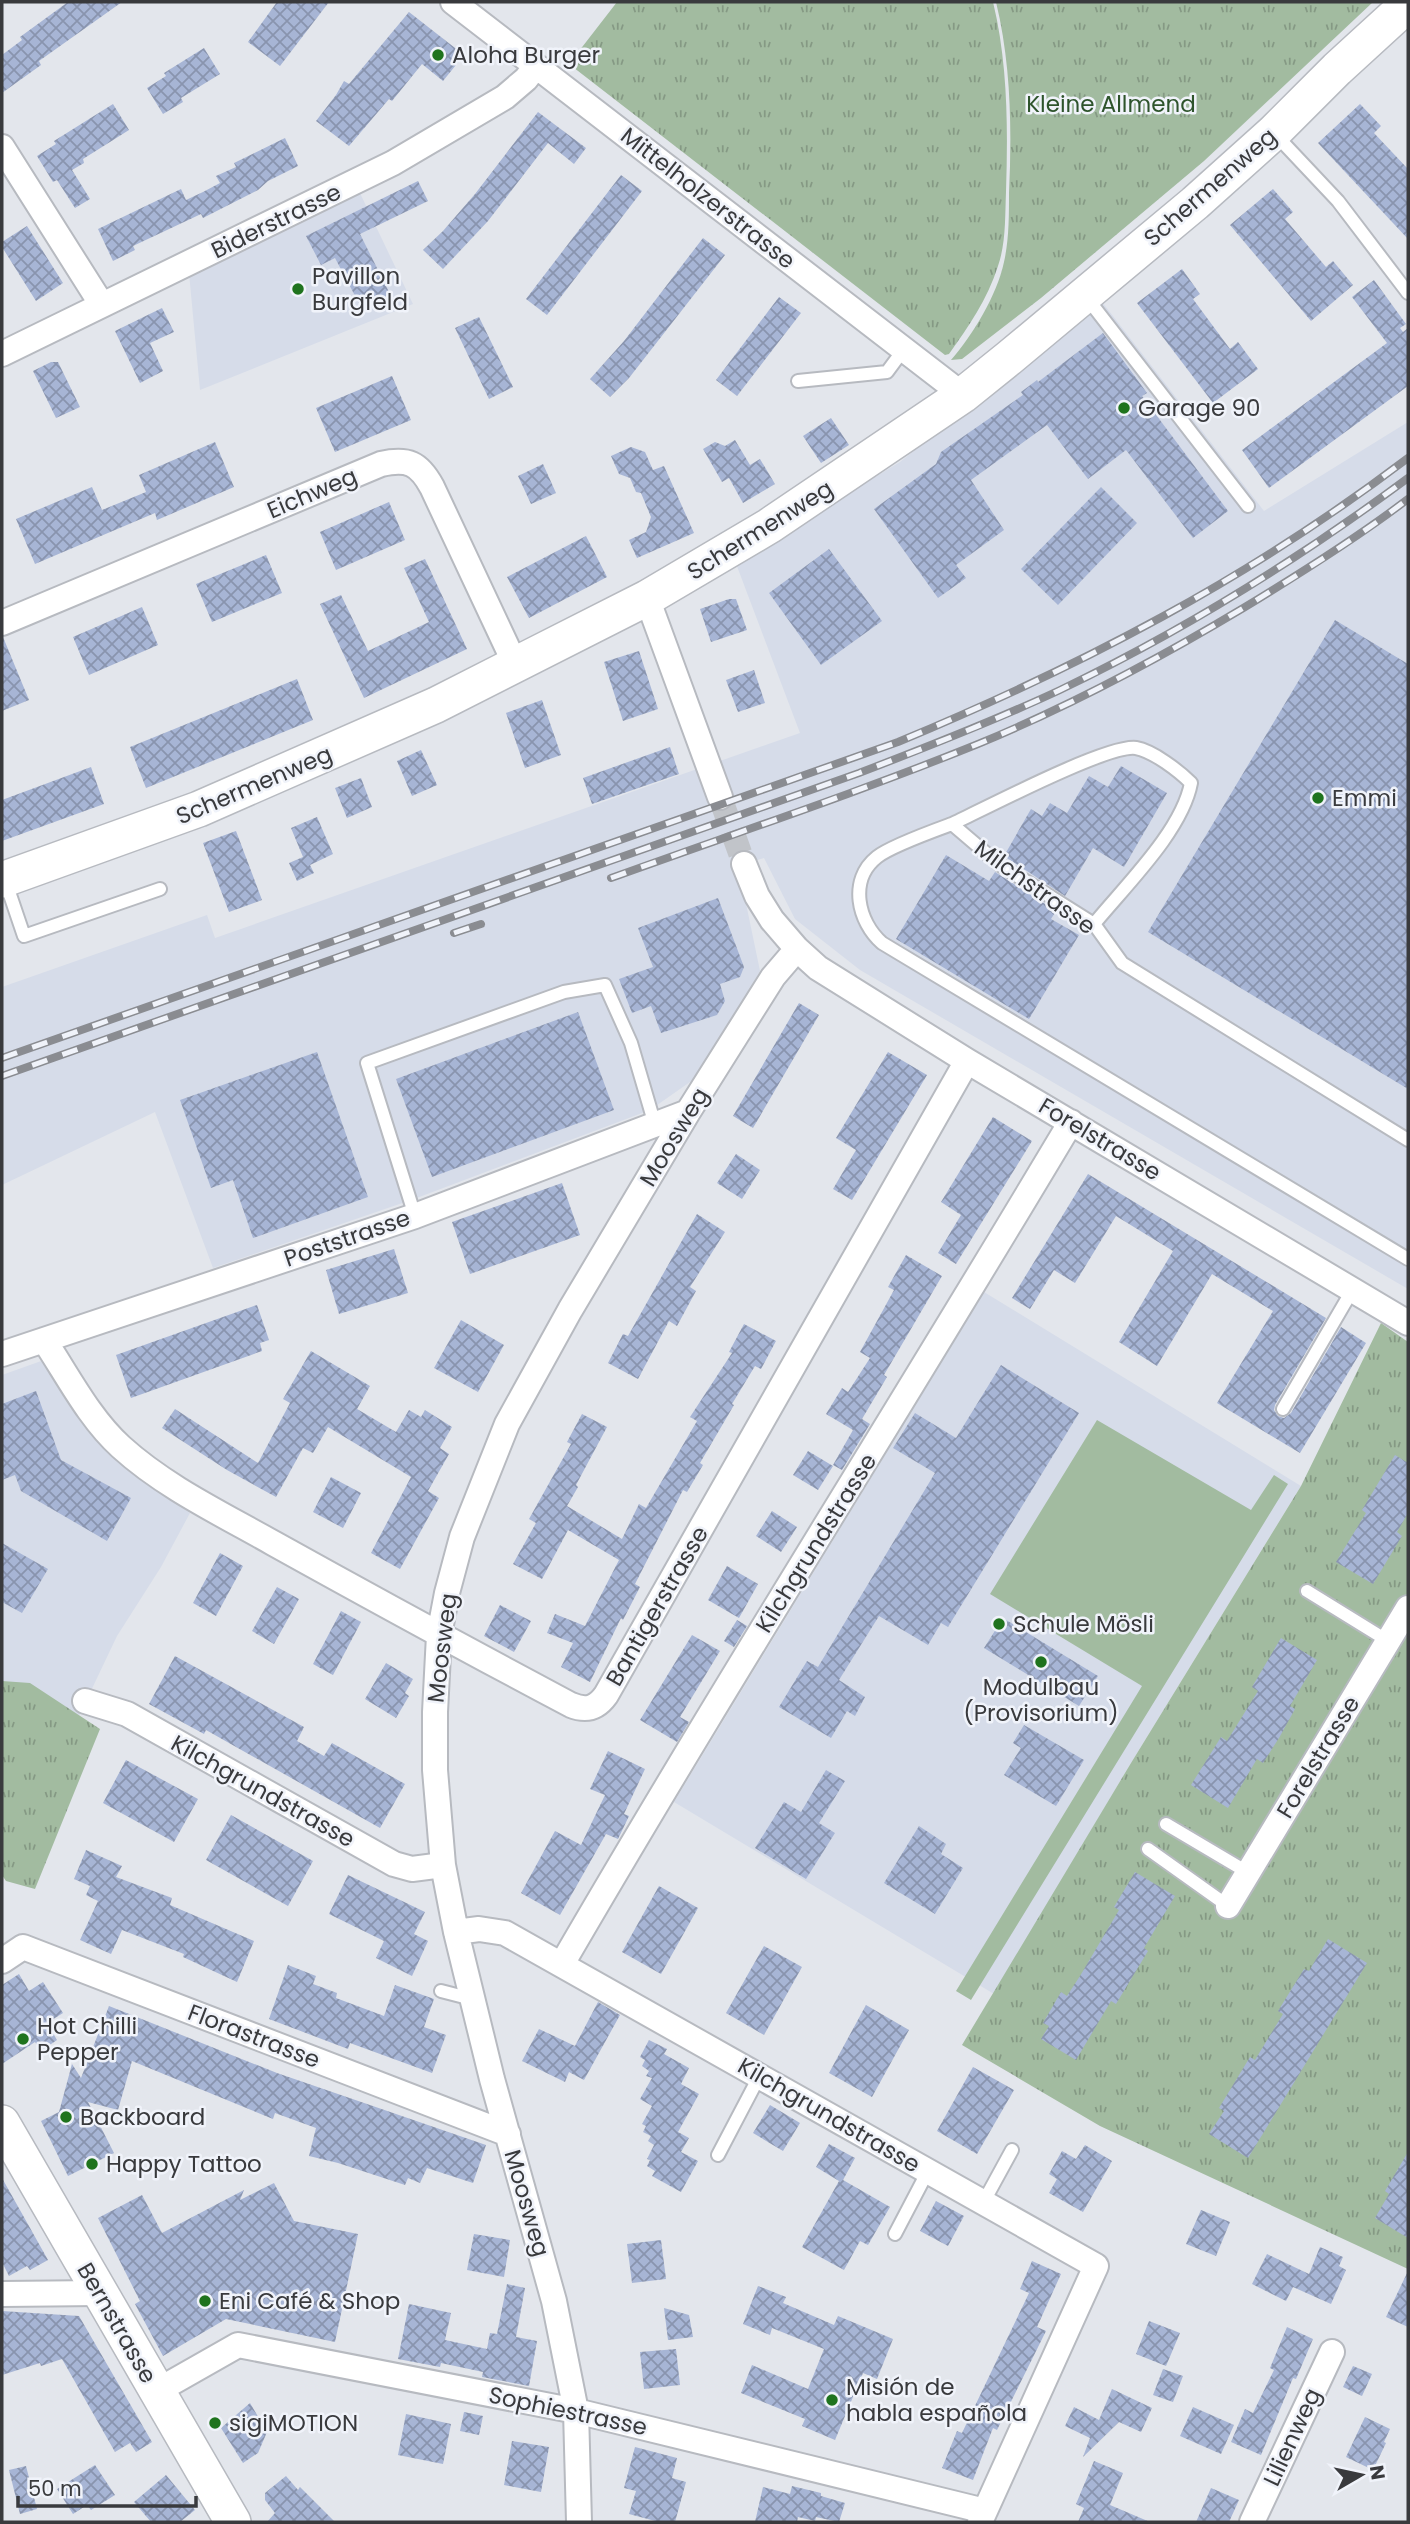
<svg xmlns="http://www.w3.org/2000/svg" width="1410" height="2524" font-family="Poppins,sans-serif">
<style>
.built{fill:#d6dce9}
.grass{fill:url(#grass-tufts)}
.garden{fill:#a2bba0}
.building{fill:url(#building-cross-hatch)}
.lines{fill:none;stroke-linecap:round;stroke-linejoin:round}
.street-tunnel{stroke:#c1c4c9;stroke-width:24;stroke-dasharray:24 12;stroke-linecap:butt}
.lane-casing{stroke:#b7bac0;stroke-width:16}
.street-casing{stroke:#b7bac0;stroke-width:28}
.secondary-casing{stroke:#b7bac0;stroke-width:38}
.lane{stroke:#fff;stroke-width:12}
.street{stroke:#fff;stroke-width:24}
.secondary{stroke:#fff;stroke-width:35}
.rail-casing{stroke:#8a8c91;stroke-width:8}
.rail{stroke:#f0f3fa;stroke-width:5;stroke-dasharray:16;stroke-linecap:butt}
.poi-dot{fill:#1f731e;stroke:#f0f3fa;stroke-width:2.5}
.labels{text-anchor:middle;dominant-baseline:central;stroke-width:5;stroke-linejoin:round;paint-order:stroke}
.poi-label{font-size:23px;fill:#393a3d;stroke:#f0f3fa;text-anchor:start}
.park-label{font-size:23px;fill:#2e542c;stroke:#f0f3fa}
.street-label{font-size:23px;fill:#393a3d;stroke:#f0f3fa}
</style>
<defs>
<pattern id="grass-tufts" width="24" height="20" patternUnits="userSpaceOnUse" patternTransform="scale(1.75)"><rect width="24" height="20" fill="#a2bba0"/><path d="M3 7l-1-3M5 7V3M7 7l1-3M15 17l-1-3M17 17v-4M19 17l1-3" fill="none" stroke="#859984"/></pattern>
<pattern id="building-cross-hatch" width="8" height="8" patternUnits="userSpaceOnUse" patternTransform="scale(1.75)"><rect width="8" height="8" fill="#a7b5d5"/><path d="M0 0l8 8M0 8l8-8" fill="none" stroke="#8994ae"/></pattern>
</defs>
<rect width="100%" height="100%" fill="#e3e6ec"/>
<!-- built -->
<path class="built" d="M359 191 413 304 200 390 189 273Z
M1092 289 1264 511 1408 422V1289L860 970 795 919 764 858 744 864 743 889 760 971 700 1075 650 1110 414 1199 213 1268 155 1112 2 1185V987L207 915 215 938 800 733 735 561 900 462 988 391Z
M984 1292 1301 1486 1131 1763 994 1994 674 1802Z
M58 1355 101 1444 190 1513 161 1567 117 1636 78 1718 2 1714V1375Z"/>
<!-- grass -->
<path class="grass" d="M617 2H993C1008 64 1008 129 1006 192 1005 217 1006 243 998 266 987 300 969 326 949 354L945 355 569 64Z
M996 2H1373L1204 161 1041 298 962 359 951 360C973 335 997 295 1004 262 1009 240 1009 216 1009 193 1012 129 1011 64 996 2Z
M1381 1323 1408 1342V2269L1100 2126 962 2045 1131 1763 1301 1486Z
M2 1681 30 1683 100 1729 35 1889 6 1881 2 1875Z"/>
<!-- garden -->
<path class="garden" d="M1097 1420 1251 1510 1274 1475 1288 1484 971 2000 956 1991 1142 1686 990 1594Z"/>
<!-- building -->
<path class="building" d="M68 2H122L39 61 41 65 2 93V55L22 40 20 37Z
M277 2H329L280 66 248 42Z
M409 12 464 55 443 81 422 64 392 101 389 99 349 146 316 121 336 95 344 81 349 84Z
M204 48 220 74 181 98 183 102 163 114 147 88 166 76 164 73Z
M113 104 129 130 83 159 84 163 72 170 90 199 75 208 57 180 53 182 37 156 56 144 54 141Z
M1360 104 1381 126 1374 133 1408 169V239L1318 143Z
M538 112 586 148 574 164 548 143 488 221 443 269 423 250 443 231 475 194Z
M285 138 298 166 268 181 258 190 203 218 201 214 133 246 135 250 113 261 98 229 181 189 186 200 203 192 220 183 216 176 236 167 234 163Z
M621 175 642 191 547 315 526 299Z
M418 181 428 201 360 234 391 296 362 309 335 258 321 265 306 236Z
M1273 189 1293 212 1285 219 1326 267 1333 261 1353 285 1311 321 1230 225Z
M27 226 63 283 36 301 2 247V242Z
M703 238 725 255 629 378 610 397 590 379 624 341Z
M1182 269 1200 294 1193 299 1230 349 1238 342 1258 369 1213 403 1137 303Z
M1374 280 1406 324 1400 328 1403 332 1408 328V386L1269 488 1242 450 1387 343 1352 297Z
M779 297 801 313 737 396 716 380Z
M162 308 174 332 150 343 163 371 140 383 115 331Z
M479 317 513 387 489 399 455 328Z
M1103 333 1147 393 1142 396 1228 511 1193 538 1126 450 1088 479 1047 425 971 480 1004 530 956 565 966 578 938 598 874 509 936 464 941 452 1023 395 1021 392 1037 380 1038 382Z
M51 362H58L80 407 56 418 33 371Z
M392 376 411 420 335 452 316 408Z
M831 418 849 445 821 463 803 436Z
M735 440 750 465 760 459 775 484 743 503 729 478 722 482 703 449 715 442 725 446Z
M215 442 234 487 157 520 155 513 35 564 16 519 92 487 102 510 146 492 139 475Z
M631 447 645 452 653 470 664 466 694 533 637 558 629 540 646 532 651 517 641 493 636 492 630 478 619 474 611 456Z
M543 464 556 493 531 504 518 476Z
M1101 487 1137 523 1058 605 1021 569Z
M389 502 405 540 336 570 320 532Z
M586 536 607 577 529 618 507 577Z
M829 549 882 621 821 665 769 593Z
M266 555 282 593 212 622 196 584Z
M425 559 467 649 364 698 320 604 341 595 368 651 429 622 404 568Z
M729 599H736L747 630 711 642 700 609Z
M142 607 158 645 89 675 73 637Z
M1335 620 1408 664V1089L1148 932Z
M3 637 29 700 2 711V638Z
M639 651 658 709 623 721 604 662Z
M754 670 765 703 738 712 726 680Z
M297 679 313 720 146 788 130 747Z
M542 700 561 755 525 768 506 713Z
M670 747 679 774 592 804 583 778Z
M421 750 437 785 412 796 397 761Z
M1121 766 1167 793 1124 867 1093 848 1065 896 1004 856 1031 809 1042 816 1050 803 1067 813 1089 776 1108 787Z
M91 767 104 804 2 841V800Z
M361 778 372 807 347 818 335 788Z
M317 817 333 854 310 865 314 873 297 881 289 863 303 857 291 828Z
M236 831 262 900 229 912 203 843Z
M946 855 989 881 995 872 1056 911 1051 919 1079 935 1029 1019 896 939Z
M718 898 744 967 740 977 720 984 725 1001 717 1015 661 1033 651 1006 632 1013 619 979 653 967 638 928Z
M799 1003 819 1015 753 1128 733 1116Z
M578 1012 614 1110 432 1177 396 1079Z
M317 1052 368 1197 253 1238 233 1180 211 1188 180 1100Z
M888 1052 927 1075 852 1200 833 1189 856 1150 836 1138Z
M993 1117 1032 1141 956 1264 938 1253 961 1215 941 1202Z
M736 1154 760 1170 742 1199 717 1183Z
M1088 1174 1326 1318 1275 1405 1274 1410 1278 1416 1284 1418 1291 1413 1341 1327 1366 1343 1300 1453 1217 1403 1273 1311 1212 1274 1157 1366 1119 1342 1173 1251 1116 1216 1075 1283 1054 1270 1030 1309 1012 1298Z
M562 1183 580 1235 470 1274 452 1222Z
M697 1214 725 1232 690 1287 696 1291 677 1326 669 1321 638 1379 608 1363 623 1334 628 1336Z
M394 1249 408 1293 339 1314 326 1270Z
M906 1255 942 1276 884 1375 887 1377 862 1419 870 1424 842 1470 833 1465 853 1430 826 1414 842 1388 848 1392 870 1358 860 1352 894 1290 888 1287Z
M257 1305 269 1340 260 1343 262 1351 131 1398 116 1355Z
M461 1320 504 1345 478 1392 434 1368Z
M744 1324 776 1341 761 1369 755 1366 732 1404 734 1405 700 1463 703 1465 687 1492 683 1490 635 1584 640 1587 623 1620 621 1618 590 1682 561 1667 573 1643 547 1633 555 1614 585 1626 619 1560 568 1530 542 1579 513 1564 536 1523 529 1519 571 1444 567 1442 582 1414 607 1427 576 1485 578 1487 567 1506 622 1539 639 1504 646 1508 697 1421 690 1417 732 1353 729 1352Z
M311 1351 370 1386 357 1409 396 1432 409 1410 421 1417 425 1410 452 1427 440 1448 449 1454 428 1491 439 1498 400 1569 371 1553 411 1477 328 1427 313 1453 303 1448 276 1497 227 1470 162 1428 175 1409 258 1463 290 1403 283 1399Z
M1001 1365 1079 1413 948 1627 941 1623 928 1645 879 1616 839 1680 865 1697 855 1716 847 1711 831 1738 779 1707 807 1661 818 1667 935 1473 893 1448 915 1413 956 1438Z
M36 1391 61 1460 131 1498 107 1541 21 1491 15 1475 2 1480V1404Z
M808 1451 833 1466 818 1490 793 1475Z
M1395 1455 1408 1463V1513L1397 1532 1402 1536 1373 1584 1336 1562 1366 1513 1362 1510Z
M331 1477 361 1493 343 1528 313 1512Z
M772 1511 797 1527 781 1552 756 1536Z
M2 1543 48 1569 22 1613 2 1602Z
M220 1553 243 1566 216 1616 193 1603Z
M727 1566 758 1584 739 1618 708 1600Z
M277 1587 299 1599 274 1644 252 1631Z
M500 1605 531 1621 514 1652 484 1636Z
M341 1611 361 1622 333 1675 313 1664Z
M1003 1618 1098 1676 1079 1706 984 1648Z
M737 1620 747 1626 734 1647 724 1641Z
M692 1635 720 1651 680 1717 689 1722 677 1742 640 1720Z
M1281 1638 1317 1660 1290 1706 1295 1709 1279 1738 1263 1763 1257 1759 1228 1808 1191 1785 1221 1737 1227 1741 1258 1691 1252 1687Z
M175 1656 304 1727 297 1741 324 1756 332 1743 405 1784 380 1828 206 1730 204 1734 149 1704Z
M386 1663 413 1679 405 1693 409 1696 396 1718 365 1699Z
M1024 1725 1084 1760 1056 1806 1004 1775 1021 1748 1013 1743Z
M608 1751 645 1769 624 1814 629 1816 618 1839 606 1834 560 1915 521 1893 555 1831 581 1845 605 1795 590 1789Z
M126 1760 198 1799 174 1842 103 1803Z
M826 1770 845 1781 819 1823 835 1833 806 1879 755 1848 784 1802 801 1812Z
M231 1815 313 1861 288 1906 206 1860Z
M919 1826 946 1844 941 1854 963 1868 935 1914 884 1883Z
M86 1850 122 1866 116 1877 172 1898 170 1905 254 1941 237 1982 183 1957 184 1954 122 1930 111 1954 80 1940 98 1901 86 1895 90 1886 74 1879Z
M1135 1872 1175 1896 1144 1948 1148 1951 1116 2004 1111 2001 1076 2060 1041 2039 1049 2026 1043 2023 1061 1992 1067 1996 1080 1976 1119 1910 1114 1907Z
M348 1875 425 1912 414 1934 428 1941 412 1976 376 1958 384 1941 329 1914Z
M659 1886 698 1908 661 1974 622 1952Z
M1328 1939 1367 1963 1248 2158 1209 2134 1224 2111 1219 2108 1233 2085 1250 2057 1255 2060 1283 2014 1278 2011 1304 1969 1309 1971Z
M764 1946 802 1967 764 2035 726 2013Z
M288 1965 316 1976 313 1984 337 1993 336 1998 384 2016 395 1985 434 1999 424 2027 446 2035 432 2073 350 2043 348 2049 269 2019Z
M19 1974 29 1991 43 1982 63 2013 47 2023 57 2040 41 2051 35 2042 2 2064V1985Z
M598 2002 620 2015 584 2080 569 2072 565 2082 522 2061 539 2029 575 2046Z
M866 2005 909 2030 872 2097 829 2073Z
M109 2006 277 2073 486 2145 473 2183 427 2168 420 2183 408 2178 405 2185 338 2163 309 2156 316 2128 275 2113 273 2119 132 2061 118 2110 88 2102 114 2153 68 2176 41 2121 59 2112 72 2064 81 2078Z
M649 2040 667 2049 664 2054 689 2068 681 2084 699 2094 678 2132 689 2138 681 2152 698 2161 681 2192 652 2176 655 2171 647 2166 650 2160 647 2159 654 2145 648 2141 651 2136 643 2132 646 2126 642 2124 652 2106 640 2099 652 2078 646 2076 649 2071 642 2066 645 2060 640 2057Z
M973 2067 1014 2090 977 2154 937 2131Z
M770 2105 800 2123 783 2151 753 2133Z
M829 2144 855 2158 843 2180 890 2207 868 2245 860 2241 844 2270 802 2247 839 2181 816 2167Z
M1085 2145 1112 2161 1083 2212 1049 2193 1057 2179 1049 2174 1062 2151 1076 2159Z
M1408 2152V2238L1375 2218 1389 2194 1385 2191Z
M2 2178 48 2260 30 2270 27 2266 9 2276 2 2262Z
M274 2183 294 2221 358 2234 335 2342 226 2319 163 2356 135 2304 140 2301 98 2218 142 2195 162 2233 244 2190 240 2200Z
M936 2201 964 2216 948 2246 920 2231Z
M1201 2210 1230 2222 1216 2256 1186 2244Z
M474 2234 510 2240 504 2277 467 2270Z
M661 2240 666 2279 632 2283 627 2244Z
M1320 2247 1343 2257 1339 2266 1346 2270 1331 2304 1293 2287 1286 2301 1252 2284 1267 2254 1309 2274Z
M1032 2261 1061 2274 1037 2327 1046 2331 997 2430 993 2428 973 2480 942 2468 957 2431 962 2433 1029 2293 1020 2289Z
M1408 2271V2327L1386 2317Z
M507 2284 525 2288 516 2337 537 2341 529 2386 482 2377 483 2372 441 2363 440 2367 398 2359 409 2304 451 2313 445 2340 487 2349 490 2333 497 2334Z
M758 2286 786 2297 783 2303 834 2325 838 2316 893 2339 877 2379 863 2373 835 2440 802 2426 805 2419 741 2393 752 2365 808 2389 824 2349 772 2328 770 2335 743 2324Z
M664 2308 689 2315 693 2337 668 2340Z
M2 2311 79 2316 152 2442 136 2452 130 2443 115 2452 62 2359 41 2366 40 2363 2 2375Z
M1149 2321 1180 2333 1166 2366 1136 2354Z
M1287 2327 1313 2339 1296 2379 1293 2378 1261 2455 1231 2442 1245 2409 1253 2413 1274 2370 1270 2368Z
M676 2349 680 2385 644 2389 640 2352Z
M1353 2366 1372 2374 1362 2396 1343 2387Z
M1163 2369 1183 2376 1173 2402 1153 2395Z
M1112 2389 1152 2408 1141 2432 1119 2422 1083 2457 1090 2438 1065 2426 1074 2407 1099 2420Z
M250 2403 267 2432 258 2453 243 2463 221 2428Z
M1193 2407 1234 2425 1221 2454 1180 2436Z
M464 2412 483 2416 479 2435 460 2431Z
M406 2414 451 2424 443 2464 398 2455Z
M1365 2417 1390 2429 1384 2442 1386 2443 1373 2470 1346 2457Z
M512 2441 549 2447 541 2492 504 2485Z
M635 2447 677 2458 672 2478 686 2482 675 2522H659L629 2514 636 2491 624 2488Z
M1094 2461 1123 2473 1110 2505 1150 2522H1078L1084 2508 1076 2504Z
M95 2465 115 2495 91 2510 87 2505 73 2514 57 2489Z
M26 2466 37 2509 20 2514 9 2470Z
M166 2475 195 2510 180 2522H151L134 2502Z
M286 2476 298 2490 300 2487 335 2522H267L275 2513 265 2500V2493Z
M792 2486 821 2493V2496L845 2503 839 2522 816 2517 815 2521 798 2517 797 2522H755L763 2487 790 2494Z
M1211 2488 1239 2500 1229 2522H1196Z"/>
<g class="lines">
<!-- street-tunnel -->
<path class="street-tunnel" d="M720 797 744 864"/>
<!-- lane casing -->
<g class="lane-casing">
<path id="lane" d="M1274 133 1338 201 1408 293
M1087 298 1248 506
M798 381 887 372 904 349
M952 824C984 809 1108 744 1136 748 1153 751 1179 771 1191 783 1182 831 1125 886 1094 924
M5 880 24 936 160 889
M1408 1140 1122 963 1094 924 1000 865 952 824C933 831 891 846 877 857 848 880 858 922 882 943L1408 1259
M415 1216 367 1063 564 992 605 985 631 1043 655 1125
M1283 1409 1353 1289
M1307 1591 1388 1641
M1166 1824 1247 1872
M1148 1849 1228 1906
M441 1991 472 1999
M718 2155 760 2075
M983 2203 1012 2150
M895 2234 928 2171"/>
</g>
<!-- street casing -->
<g class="street-casing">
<path id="street" d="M453 2 963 395
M2 147 102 305
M2 354 393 163 505 97 526 79 536 66
M647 598 720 797
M2 623 381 464C408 458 419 463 432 487L516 666
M744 864 757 896 772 920 797 949 818 968 967 1061 1408 1323
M44 1340C68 1376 89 1418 121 1447 165 1487 222 1514 273 1543 372 1598 471 1652 571 1705 586 1711 596 1709 606 1695L967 1061
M2 1354 415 1216 688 1112
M85 1701 127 1714 394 1864 412 1869 443 1865
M1228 1906 1408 1608
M456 1932 479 1929 505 1933 1096 2266 980 2522
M2 1961 23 1947 508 2134
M562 1964C727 1680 903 1404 1071 1122
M2 2294 99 2293
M157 2391 238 2345 576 2411 985 2511
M579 2522 576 2411 554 2301 492 2079 456 1932 443 1865 435 1770V1712L439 1635 447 1593 462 1537 507 1424 570 1310 688 1112 773 977 797 949
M1252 2522 1332 2352"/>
</g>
<!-- secondary casing -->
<g class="secondary-casing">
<path id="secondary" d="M2 880 199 809 436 705 647 598 769 526 963 395 1009 358 1195 203 1273 133 1337 69 1408 4
M2 2123 233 2522"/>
</g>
<!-- lane -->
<use href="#lane" class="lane"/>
<!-- street -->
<use href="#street" class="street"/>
<!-- secondary -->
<use href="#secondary" class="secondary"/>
<!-- rail casing -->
<g class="rail-casing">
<path id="rail" d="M611 878C733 834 857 793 978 744 1070 706 1160 658 1245 607 1301 573 1357 538 1408 499
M454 933 481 924
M2 1058 898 742C1083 665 1247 580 1408 458
M2 1076 859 773C927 747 994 721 1060 690 1183 631 1299 559 1408 478"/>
</g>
<!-- rail -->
<use href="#rail" class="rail"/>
</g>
<!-- markers -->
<g class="poi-dot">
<circle cx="438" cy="55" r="7"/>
<circle cx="298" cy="289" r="7"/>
<circle cx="1124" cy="408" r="7"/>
<circle cx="1318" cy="798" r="7"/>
<circle cx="999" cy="1624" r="7"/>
<circle cx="1041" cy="1662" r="7"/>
<circle cx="23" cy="2039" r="7"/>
<circle cx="66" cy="2117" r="7"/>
<circle cx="92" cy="2164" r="7"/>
<circle cx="205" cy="2301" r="7"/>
<circle cx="832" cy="2400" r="7"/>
<circle cx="215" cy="2423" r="7"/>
</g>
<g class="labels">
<!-- poi labels -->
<g class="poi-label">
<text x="452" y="55">Aloha Burger</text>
<text x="312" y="276">Pavillon<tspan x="312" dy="26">Burgfeld</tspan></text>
<text x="1138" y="408">Garage 90</text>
<text x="1332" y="798">Emmi</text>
<text x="1013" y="1624">Schule Mösli</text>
<text x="1041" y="1687" text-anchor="middle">Modulbau<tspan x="1041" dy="26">(Provisorium)</tspan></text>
<text x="37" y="2026">Hot Chilli<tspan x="37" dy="26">Pepper</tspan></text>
<text x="80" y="2117">Backboard</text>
<text x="106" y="2164">Happy Tattoo</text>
<text x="219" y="2301">Eni Café &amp; Shop</text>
<text x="846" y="2387">Misión de<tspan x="846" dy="26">habla española</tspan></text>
<text x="229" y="2423">sigiMOTION</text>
</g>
<!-- park labels -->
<g class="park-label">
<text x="1111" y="104">Kleine Allmend</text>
</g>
<!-- street labels -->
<g class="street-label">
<text transform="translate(1210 187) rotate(-41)">Schermenweg</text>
<text transform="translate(708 198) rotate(38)">Mittelholzerstrasse</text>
<text transform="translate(276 221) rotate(-26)">Biderstrasse</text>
<text transform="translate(312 493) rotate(-23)">Eichweg</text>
<text transform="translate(760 530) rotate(-32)">Schermenweg</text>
<text transform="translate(254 785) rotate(-23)">Schermenweg</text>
<text transform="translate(1035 887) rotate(36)">Milchstrasse</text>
<text transform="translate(674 1137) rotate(-59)">Moosweg</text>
<text transform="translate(1100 1139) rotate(31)">Forelstrasse</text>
<text transform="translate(347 1238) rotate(-19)">Poststrasse</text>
<text transform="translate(816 1543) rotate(-58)">Kilchgrundstrasse</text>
<text transform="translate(657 1606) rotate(-60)">Bantigerstrasse</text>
<text transform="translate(442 1648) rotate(-83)">Moosweg</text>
<text transform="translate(1318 1757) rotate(-59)">Forelstrasse</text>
<text transform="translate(263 1791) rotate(29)">Kilchgrundstrasse</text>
<text transform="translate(254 2036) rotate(21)">Florastrasse</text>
<text transform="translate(829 2115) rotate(30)">Kilchgrundstrasse</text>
<text transform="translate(527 2203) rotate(74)">Moosweg</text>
<text transform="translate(117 2323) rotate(60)">Bernstrasse</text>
<text transform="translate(568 2411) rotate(12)">Sophiestrasse</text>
<text transform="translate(1292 2437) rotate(-65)">Lilienweg</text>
</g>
</g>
<!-- border -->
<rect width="1410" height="2524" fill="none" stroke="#393a3d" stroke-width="7"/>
<!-- north arrow -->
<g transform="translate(1361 2475) rotate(81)" stroke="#f0f3fa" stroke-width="5" paint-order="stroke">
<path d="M0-5L12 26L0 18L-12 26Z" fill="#393a3d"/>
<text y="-10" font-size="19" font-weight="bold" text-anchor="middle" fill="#393a3d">N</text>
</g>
<!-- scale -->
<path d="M18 2496v10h178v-10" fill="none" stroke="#393a3d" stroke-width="3.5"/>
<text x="28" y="2496" font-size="21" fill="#393a3d" stroke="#f0f3fa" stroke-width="5" paint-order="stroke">50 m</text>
</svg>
